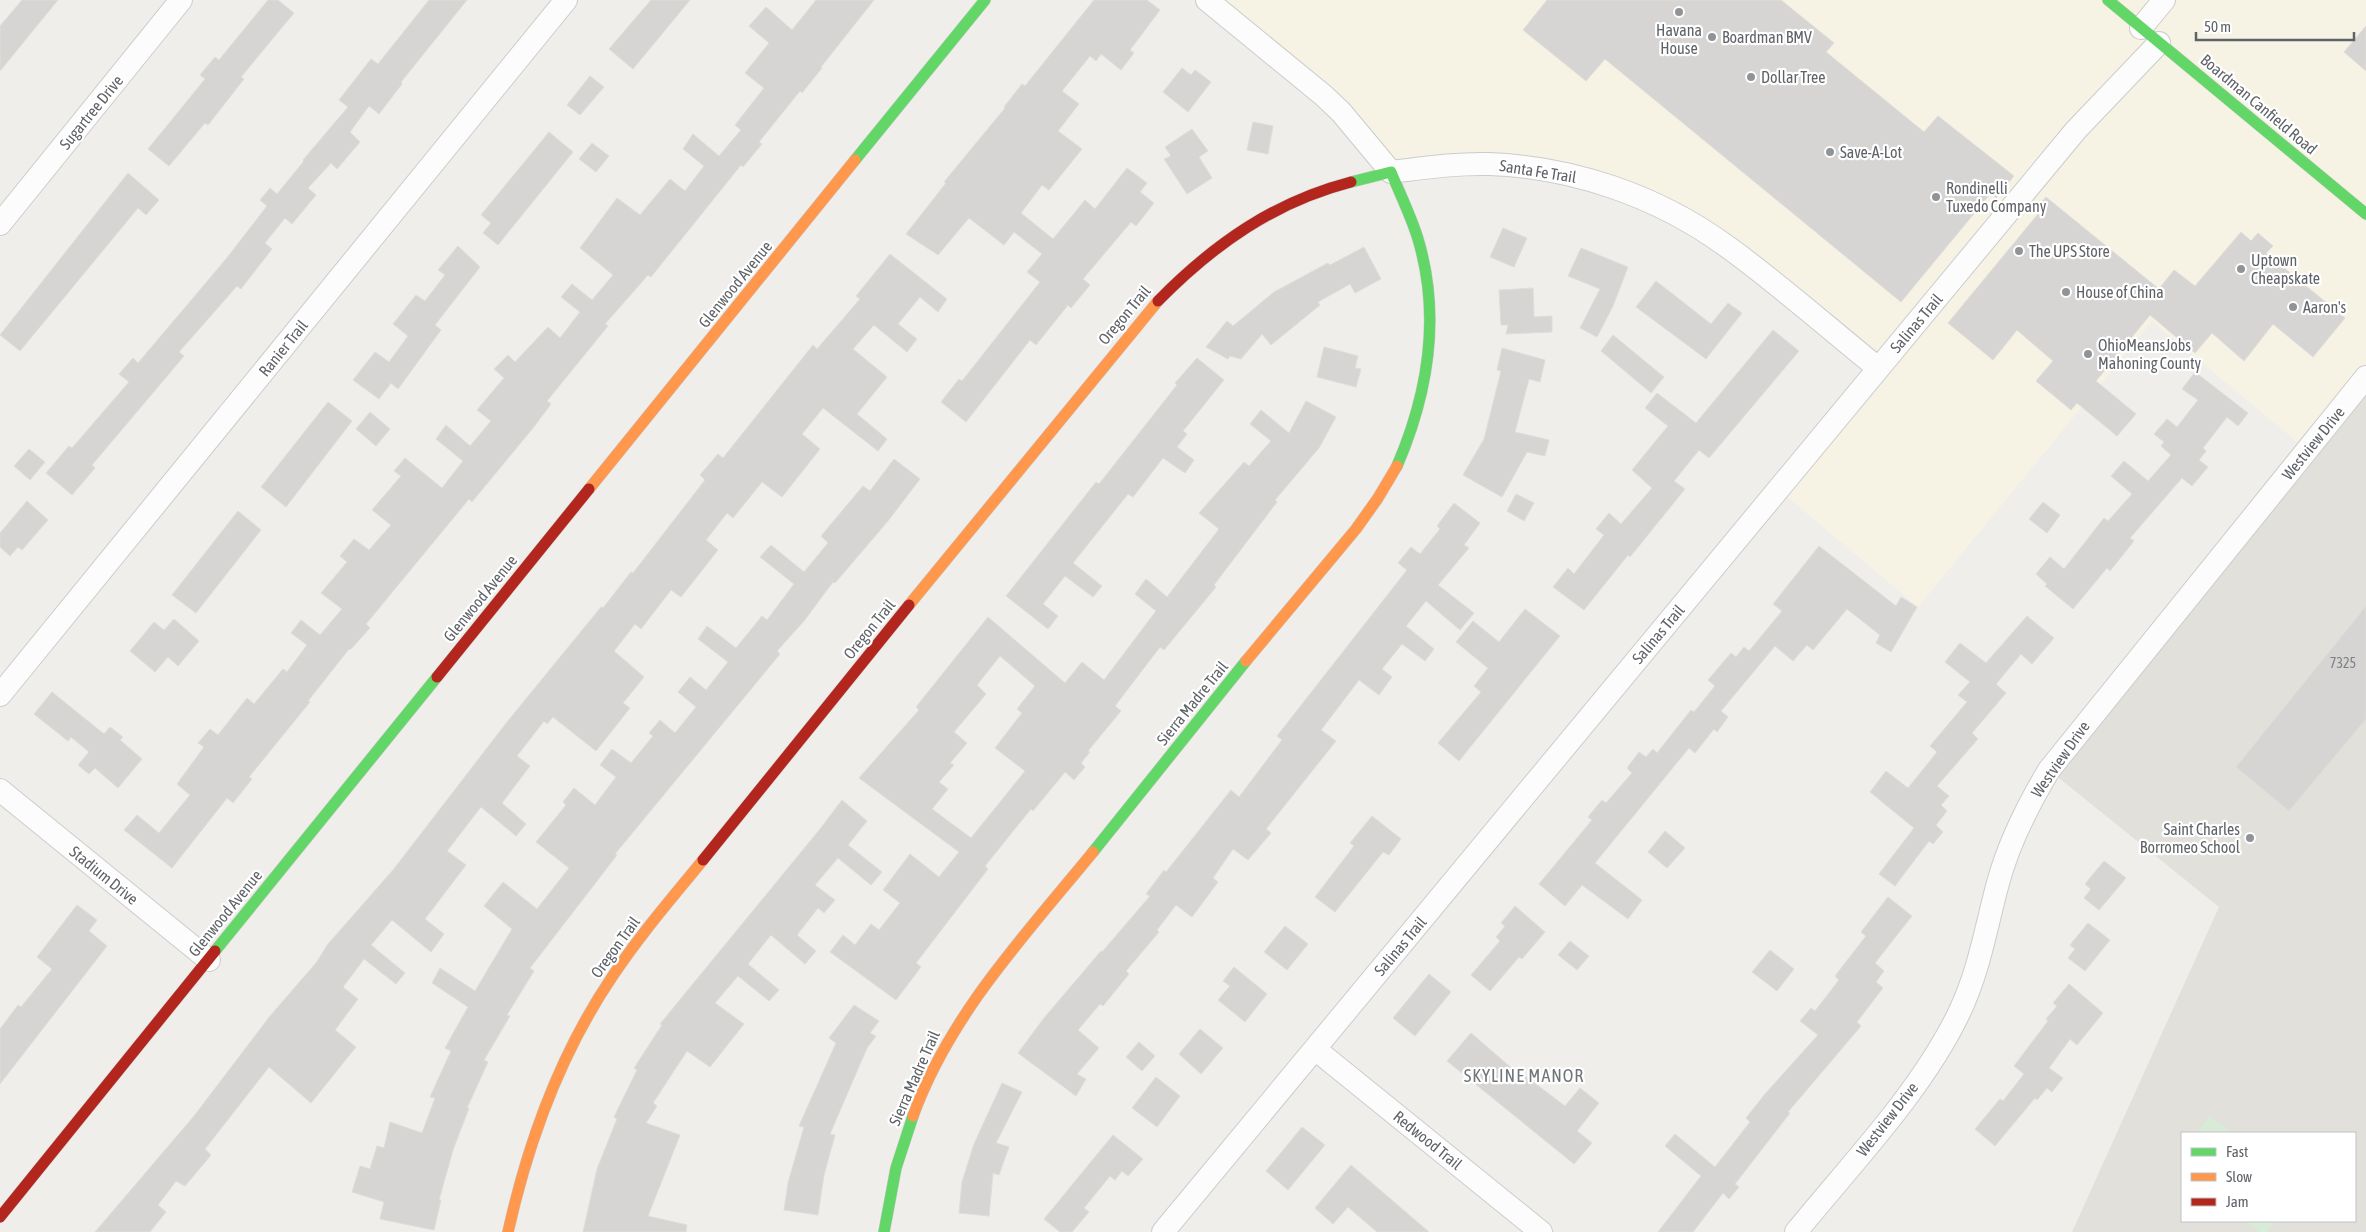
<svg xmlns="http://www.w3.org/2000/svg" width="2366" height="1232" font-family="'Asap Condensed',sans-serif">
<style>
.commercial{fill:#f7f3e4}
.education{fill:#e2e0da;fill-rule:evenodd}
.green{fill:#d8ebd6}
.building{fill:#d6d5d3;stroke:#deddd9;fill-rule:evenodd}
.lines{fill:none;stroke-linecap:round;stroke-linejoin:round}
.street-casing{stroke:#cbcccc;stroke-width:24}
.fast-casing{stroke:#cacacb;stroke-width:12}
.slow-casing{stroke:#cacacb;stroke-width:12}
.jam-casing{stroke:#cacacb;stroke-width:12}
.street{stroke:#fdfcfc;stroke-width:22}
.fast{stroke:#63d668;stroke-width:11}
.slow{stroke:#ff974d;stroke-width:11}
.jam{stroke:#b3261e;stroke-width:11}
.poi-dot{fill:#919496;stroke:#fff;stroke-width:2}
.labels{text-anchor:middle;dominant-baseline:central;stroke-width:4.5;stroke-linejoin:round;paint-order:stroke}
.number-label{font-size:14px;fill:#7e8184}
.poi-label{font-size:16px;fill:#5f6368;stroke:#fff;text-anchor:start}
.street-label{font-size:16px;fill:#5f6368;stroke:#fff}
.neighbourhood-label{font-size:18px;letter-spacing:1px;fill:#70757a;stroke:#fff}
</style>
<rect width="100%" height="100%" fill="#efeeea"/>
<!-- commercial -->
<path class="commercial" d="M1207 0H2366V377L2307 450 2152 321 1918 607 1778 489 1878 369 1725 245 1574 175 1391 172Z"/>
<!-- education -->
<path class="education" d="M2366 377V1232H2072L2219 907 2049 770ZM2182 1133H2355V1221H2182Z"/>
<!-- green -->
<path class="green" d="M2210 1116 2231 1133H2196Z
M2245 1221H2276L2266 1232H2259Z"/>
<!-- building -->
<path class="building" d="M22 0H58L0 71V26Z
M268 0H278L294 13 241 77 244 79 208 125 205 123 169 166 148 149 205 79 200 75 215 57 219 60Z
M429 0H467L401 82 402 84 379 114 369 106 350 132 360 142 337 169 331 163 308 188 316 195 292 224 285 218 265 243 272 249 241 289 237 286 179 352 184 356 92 465 95 468 72 495 46 473 69 446 72 448 129 382 119 374 133 358 138 363 226 259 267 206 260 200 270 188 277 194 304 161 303 160 348 107 339 100 371 59 378 64Z
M651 0H690L633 69 609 49Z
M816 0H874L821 67 822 68 802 93 800 91 759 142 762 144 743 167 741 165 651 277 648 275 605 324 608 326 547 401 551 404 533 428 472 502 469 499 366 624 370 628 350 650 349 649 308 701 310 702 249 777 252 779 233 803 227 798 172 868 124 830 137 815 159 833 190 795 177 784 204 747 198 743 210 729 218 735 247 698 254 704 283 669 287 672 307 645 291 633 301 620 320 635 342 609 321 593 347 562 340 556 354 539 369 550 391 525 372 510 401 476 394 471 405 458 442 488 463 461 436 439 446 425 470 446 491 421 477 410 504 378 494 369 508 355 515 362 548 327 560 338 580 312 561 297 572 284 592 300 613 275 580 248 617 198 640 215 670 179 685 191 704 166 683 149 693 134 719 156 741 130 735 125 764 88 745 73 769 43 749 26 766 7 792 30Z
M1094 0H1147L1160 10 1130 50 1134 53 1121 70 1101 54 1096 61 1090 56 1062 91 1079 104 1058 131 1082 149 1049 190 1042 185 1021 213 1053 239 1085 200 1095 209 1127 168 1147 183 1140 192 1154 203 1136 226 1131 222 1083 279 1090 285 1071 308 1068 305 1036 345 1030 340 966 422 941 402 959 379 962 381 1040 282 1027 272 1042 254 1014 232 1004 245 969 218 938 255 906 234 946 183 944 182 1005 108 1004 107 1022 84 1025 86Z
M1547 0H1781L1834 43 1826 52 1924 132 1938 116 2014 176 1996 198 1991 193 1901 302 1605 59 1586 81 1523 30Z
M2366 26V71L2344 52Z
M1182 68 1191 75 1195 70 1211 82 1188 112 1163 92Z
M590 76 604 87 580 115 567 105Z
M1253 122 1273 126 1268 154 1247 150Z
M1192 129 1208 151 1199 157 1212 178 1187 194 1164 159 1171 156 1165 147Z
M549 132 573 152 498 245 483 233 491 223 481 215Z
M592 143 609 156 596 172 579 159Z
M128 173 159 200 146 215 138 208 20 351 0 335Z
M2046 197 2159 289 2174 270 2195 286 2241 232 2251 241 2258 233 2273 246 2266 253 2345 318 2313 357 2273 324 2244 361 2212 333 2195 353 2150 315 2096 381 2136 414 2117 436 2077 403 2071 410 2036 381 2053 361 2017 330 1993 360 1948 323 2038 214 2034 211Z
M1503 228 1527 238 1514 267 1490 257Z
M458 246 480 267 435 325 441 330 398 389 391 383 379 399 353 380 375 352 389 362 408 336 393 324 416 295 425 301 445 275 438 270Z
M1364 247 1381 279 1355 293 1350 284 1318 302 1320 305 1271 345 1262 334 1241 359 1230 356 1228 359 1206 347 1227 321 1233 326 1274 292 1328 263 1330 265Z
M1581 248 1628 267 1613 306 1597 337 1580 328 1600 289 1568 276Z
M890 254 947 299 938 312 920 297 898 324 917 339 907 352 874 325 853 349 887 377 857 414 887 439 878 451 823 408 802 434 820 449 782 497 762 482 733 518 727 513 706 540 718 550 681 597 671 590 641 629 635 624 614 651 644 677 623 703 630 708 596 751 553 717 547 724 544 721 517 756 530 766 502 803 526 824 516 836 481 807 447 851 466 865 425 919 444 934 431 952 392 920 371 945 405 973 396 984 364 959 343 987 358 999 335 1030 356 1047 311 1103 269 1067 205 1149 211 1155 185 1186 176 1181 158 1205 166 1212 150 1232H95L194 1116 270 1016 316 963 328 944 393 870 507 722 601 607 603 608 631 572 633 573 705 480 700 475 718 454 723 458 813 345 817 349 860 299 856 296Z
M1656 281 1711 324 1728 303 1742 313 1706 359 1636 307Z
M1533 288 1534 317 1552 316V332L1506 334 1508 325H1501L1499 290Z
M1773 330 1799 351 1709 458 1699 450 1674 481 1685 489 1630 557 1628 555 1584 610 1553 587 1568 568 1574 574 1604 535 1596 529 1609 513 1621 524 1652 488 1632 470 1668 426 1645 408 1657 393 1696 423Z
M1613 335 1664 377 1651 393 1601 351Z
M1324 347 1358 356 1355 368 1361 369 1356 387 1317 377Z
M1502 348 1545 360 1540 382 1529 379 1515 432 1549 440 1545 456 1527 452 1502 497 1463 475 1484 439 1501 371 1497 370Z
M1197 358 1224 380 1183 431 1187 434 1177 447 1194 460 1185 473 1163 458 1133 497 1128 494 1073 563 1102 586 1093 597 1065 576 1043 604 1058 616 1048 629 1006 596 1096 482 1099 484 1177 385 1175 383Z
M2195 372 2248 413 2238 426 2227 417 2203 448 2206 451 2199 460 2208 467 2192 486 2182 478 2130 538 2134 541 2110 571 2107 568 2073 609 2045 586 2047 584 2036 574 2050 557 2064 569 2104 518 2108 521 2132 494 2111 476 2124 461 2148 481 2171 455 2161 446 2164 442 2154 434 2167 419 2177 427 2198 400 2182 389Z
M1306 401 1336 417 1319 448 1275 500 1277 502 1214 585 1216 587 1164 650 1160 647 1115 706 1121 711 1088 751 1090 752 1081 763 1085 767 1074 780 1065 772 1033 811 1031 809 985 866 988 869 916 963 921 967 896 1000 830 952 843 935 855 945 871 924 879 930 900 903 883 890 910 854 939 877 959 852 859 778 919 710 916 707 988 617 1065 683 1082 662 1104 680 1156 611 1135 594 1146 579 1167 597 1219 529 1199 513 1244 462 1249 466 1271 441 1250 424 1261 410 1289 433ZM1000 656 1035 686 1017 709 1022 713 995 748 1025 771 971 838 932 809 948 789 939 782 954 765 950 763 967 743 954 732 986 694 977 685Z
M328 402 352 421 286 507 261 487Z
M370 412 390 429 376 446 356 429Z
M29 449 45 462 30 480 14 466Z
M894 459 920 479 888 521 835 583 833 582 804 621 777 651 780 654 615 854 617 855 530 968 534 971 507 1015 510 1016 484 1060 488 1062 467 1108H469L453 1150 439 1200H441L434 1230 380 1219 384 1202 352 1192 360 1166 370 1169 377 1146 384 1148 390 1122 422 1133 435 1098 430 1097 451 1051 445 1048 468 1007 432 983 440 968 475 991 512 929 484 906 503 882 537 909 569 868 536 842 566 805 563 802 574 788 595 805 616 777 600 765 612 749 631 763 653 736 649 733 660 720 675 733 696 707 678 692 690 677 706 690 728 662 698 639 707 626 736 648 762 616 767 620 794 584 760 557 771 545 804 572 828 543 821 536 863 486 870 491Z
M1516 494 1534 503 1524 521 1507 511Z
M27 501 48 520 22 550 18 547 10 556 0 547V533Z
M2043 502 2060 515 2047 533 2029 519Z
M1454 503 1480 523 1464 545 1469 548 1438 585 1474 613 1460 630 1426 601 1406 626 1434 649 1425 661 1402 644 1382 669 1392 677 1379 695 1359 680 1321 730 1336 741 1266 829 1271 833 1248 860 1233 849 1213 878 1218 882 1192 917 1176 905 1157 930 1159 932 1126 971 1129 974 1103 1006 1100 1004 1078 1030 1099 1048 1077 1074 1086 1079 1076 1096 1018 1053 1044 1018 1101 951 1102 952 1150 896 1146 894 1164 870 1166 872 1231 790 1239 797 1282 740 1277 736 1407 570 1398 563 1411 547 1420 554 1440 529 1437 526Z
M238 511 261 530 196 613 172 595Z
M1819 546 1896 606 1901 597 1917 607 1891 652 1876 643 1880 635 1847 609 1813 650 1807 645 1793 661 1775 646 1721 711 1728 717 1717 732 1714 729 1695 753 1689 748 1595 863 1642 900 1628 919 1582 885 1565 906 1539 884 1592 820 1588 817 1602 800 1606 803 1632 773 1627 768 1639 752 1646 757 1653 749 1657 753 1691 710 1694 712 1715 686 1708 680 1731 653 1736 657 1744 647 1749 651 1782 611 1773 604Z
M2366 606V719L2289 811 2236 767Z
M1525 609 1560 636 1459 761 1438 743 1481 692 1474 686 1488 668 1456 642 1473 621 1499 642Z
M2027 616 2054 638 2032 664 2021 654 1996 684 2006 693 1972 733 1978 739 1937 786 1949 796 1941 805 1947 811 1936 825 1943 832 1933 844 1929 841 1895 886 1879 874 1914 828 1870 792 1886 771 1908 788 1937 752 1930 746 1967 702 1958 695 1970 682 1945 662 1960 643 1986 663Z
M174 619 199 641 178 666 168 657 155 672 130 651 154 622 164 630Z
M52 692 104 734 110 727 123 737 120 740 142 759 118 788 95 768 89 774 78 765 89 752 71 737 68 741 34 714Z
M842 800 867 821 848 845 882 872 871 885 838 858 815 885 835 900 824 913 818 908 797 935 816 951 805 964 771 935 748 964 779 990 769 1001 738 976 715 1003 744 1024 710 1067 687 1051 653 1103 657 1106 646 1123 680 1135 648 1216 687 1225 686 1232H583L597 1169 617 1119 614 1117 637 1070 634 1068 662 1025 660 1024 820 829Z
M1372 816 1401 839 1389 855 1383 852 1335 912 1315 897 1354 846 1350 843Z
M1665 831 1685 848 1667 868 1648 852Z
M2104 861 2126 878 2099 910 2084 898 2091 889 2085 884Z
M1888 897 1912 916 1875 963 1884 971 1876 982 1883 988 1857 1022 1861 1026 1788 1112 1790 1113 1735 1184 1739 1187 1729 1199 1723 1193 1693 1232H1658L1701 1176 1665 1146 1675 1134 1715 1167 1750 1122 1746 1118 1765 1094 1818 1035 1800 1021 1811 1008 1815 1011 1839 980 1835 976 1866 936 1861 932Z
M77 905 97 920 89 931 107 946 0 1084V1029L18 1005 21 1007 52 969 37 957Z
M1515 906 1545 932 1522 959 1519 957 1490 991 1471 975 1500 941 1496 937 1505 926 1501 923Z
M2088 923 2110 940 2085 971 2068 958 2075 949 2070 945Z
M1285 926 1308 944 1287 970 1264 952Z
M1570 941 1589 956 1577 970 1558 955Z
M1770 950 1794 969 1777 991 1752 972Z
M1234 967 1267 994 1245 1022 1218 1000 1230 986 1223 981Z
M1429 974 1451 992 1415 1036 1393 1018Z
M2069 984 2103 1013 2077 1045 2070 1039 2049 1068 2063 1078 2052 1092 2047 1088 2037 1100 2035 1098 1995 1146 1975 1129 2000 1099 2003 1101 2024 1074 2014 1066 2048 1021 2046 1019 2057 1006 2053 1003Z
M854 1005 879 1021 870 1033 876 1036 867 1048 830 1134 835 1135 824 1175 818 1215 784 1210 788 1183 804 1127 799 1126 836 1043 829 1038Z
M1200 1029 1223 1048 1201 1074 1179 1054Z
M1471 1033 1515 1071 1516 1069 1565 1106 1580 1088 1599 1103 1577 1131 1592 1143 1574 1164 1447 1061Z
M1139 1042 1155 1056 1142 1071 1126 1057Z
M1156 1077 1180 1096 1157 1127 1132 1108Z
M1002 1083 1022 1092 996 1143 1009 1147 999 1175 993 1173 989 1216 959 1213 962 1182 974 1144Z
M1302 1127 1325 1145 1288 1190 1266 1171Z
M1113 1135 1143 1159 1128 1176 1122 1171 1115 1180 1110 1176 1084 1208 1089 1212 1072 1232H1060L1044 1219Z
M1351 1165 1429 1232H1377L1348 1207 1333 1224 1315 1208Z"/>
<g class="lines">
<!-- street casing -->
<g class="street-casing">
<path id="street" d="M1207 0 1323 95 1341 112 1391 172C1424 168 1456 163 1489 164 1573 167 1657 196 1725 245 1778 283 1827 327 1878 368
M2141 28 2164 0
M0 224 181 0
M0 695 566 0
M0 790 209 960
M1315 1049 1541 1232
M1163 1232 2076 130 2159 43
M1796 1232C1851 1164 1921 1092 1959 1013 1979 972 1986 927 1998 883 2009 842 2028 805 2049 770L2366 377"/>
</g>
<!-- fast casing -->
<g class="fast-casing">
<path id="fast" d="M2108 0 2366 214
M855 160 985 0
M1351 182 1391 172C1400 194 1411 216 1418 239 1441 316 1428 394 1397 466
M1093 852 1246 661
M215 951 437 677
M884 1232 896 1168 913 1116"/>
</g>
<!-- slow casing -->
<g class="slow-casing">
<path id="slow" d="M589 489 855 160
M909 605 1158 301
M1246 661 1356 529 1378 498 1397 466
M913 1116C950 1014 1026 934 1093 852
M508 1232C528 1142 560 1054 612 977 639 936 672 898 703 860"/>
</g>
<!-- jam casing -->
<g class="jam-casing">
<path id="jam" d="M1158 301C1214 244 1274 202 1351 182
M437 677 589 489
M703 860 909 605
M0 1217 215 951"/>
</g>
<!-- street -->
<use href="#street" class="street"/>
<!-- fast -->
<use href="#fast" class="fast"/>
<!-- slow -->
<use href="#slow" class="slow"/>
<!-- jam -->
<use href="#jam" class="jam"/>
</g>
<!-- markers -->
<g class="poi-dot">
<circle cx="1679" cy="12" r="5"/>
<circle cx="1712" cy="37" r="5"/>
<circle cx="1751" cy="77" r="5"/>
<circle cx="1830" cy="152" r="5"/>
<circle cx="1936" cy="197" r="5"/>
<circle cx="2019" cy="251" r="5"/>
<circle cx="2241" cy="269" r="5"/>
<circle cx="2066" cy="292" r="5"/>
<circle cx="2293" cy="307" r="5"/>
<circle cx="2088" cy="354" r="5"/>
<circle cx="2250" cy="838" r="5"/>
</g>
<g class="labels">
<!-- number labels -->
<g class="number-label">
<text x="2343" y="663">7325</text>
</g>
<!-- poi labels -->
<g class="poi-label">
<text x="1679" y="30" text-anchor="middle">Havana<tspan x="1679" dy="18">House</tspan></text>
<text x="1722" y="37">Boardman BMV</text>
<text x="1761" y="77">Dollar Tree</text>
<text x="1840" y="152">Save-A-Lot</text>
<text x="1946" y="188">Rondinelli<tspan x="1946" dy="18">Tuxedo Company</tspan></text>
<text x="2029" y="251">The UPS Store</text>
<text x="2251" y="260">Uptown<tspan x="2251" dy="18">Cheapskate</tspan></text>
<text x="2076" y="292">House of China</text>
<text x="2303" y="307">Aaron's</text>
<text x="2098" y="345">OhioMeansJobs<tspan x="2098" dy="18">Mahoning County</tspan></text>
<text x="2240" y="829" text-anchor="end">Saint Charles<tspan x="2240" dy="18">Borromeo School</tspan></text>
</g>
<!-- street labels -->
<g class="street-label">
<text transform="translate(2259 104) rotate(40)">Boardman Canfield Road</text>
<text transform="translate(91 112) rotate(-51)">Sugartree Drive</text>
<text transform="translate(1538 171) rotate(9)">Santa Fe Trail</text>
<text transform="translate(735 284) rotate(-51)">Glenwood Avenue</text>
<text transform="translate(1124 315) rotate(-50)">Oregon Trail</text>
<text transform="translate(1916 323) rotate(-50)">Salinas Trail</text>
<text transform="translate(283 348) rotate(-51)">Ranier Trail</text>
<text transform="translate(2313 443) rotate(-51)">Westview Drive</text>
<text transform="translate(480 598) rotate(-51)">Glenwood Avenue</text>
<text transform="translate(869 629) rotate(-51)">Oregon Trail</text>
<text transform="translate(1658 634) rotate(-50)">Salinas Trail</text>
<text transform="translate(1192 703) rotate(-51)">Sierra Madre Trail</text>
<text transform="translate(2060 759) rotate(-55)">Westview Drive</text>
<text transform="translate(104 875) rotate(39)">Stadium Drive</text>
<text transform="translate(225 913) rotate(-51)">Glenwood Avenue</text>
<text transform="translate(1400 946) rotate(-50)">Salinas Trail</text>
<text transform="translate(615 947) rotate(-54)">Oregon Trail</text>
<text transform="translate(914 1078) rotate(-66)">Sierra Madre Trail</text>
<text transform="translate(1887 1119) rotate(-52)">Westview Drive</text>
<text transform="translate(1428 1140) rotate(39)">Redwood Trail</text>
</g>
<!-- neighbourhood labels -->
<g class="neighbourhood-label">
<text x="1524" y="1075">SKYLINE MANOR</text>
</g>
</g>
<!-- legend -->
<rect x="2181" y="1132" width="175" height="90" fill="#ffffff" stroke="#bfc1c3"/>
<rect x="2191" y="1148" width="25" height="8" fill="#63d668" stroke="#bfc1c3"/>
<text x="2226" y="1157" font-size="15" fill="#5f6368">Fast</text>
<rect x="2191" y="1173" width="25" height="8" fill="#ff974d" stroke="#bfc1c3"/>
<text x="2226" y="1182" font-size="15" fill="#5f6368">Slow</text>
<rect x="2191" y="1198" width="25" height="8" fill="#b3261e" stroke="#bfc1c3"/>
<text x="2226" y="1207" font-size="15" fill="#5f6368">Jam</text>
<!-- scale -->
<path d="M2196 32v8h158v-8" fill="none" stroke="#5f6368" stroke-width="2.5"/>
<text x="2204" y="32" font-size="15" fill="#5f6368" stroke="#ffffff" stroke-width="4" paint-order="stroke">50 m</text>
</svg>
